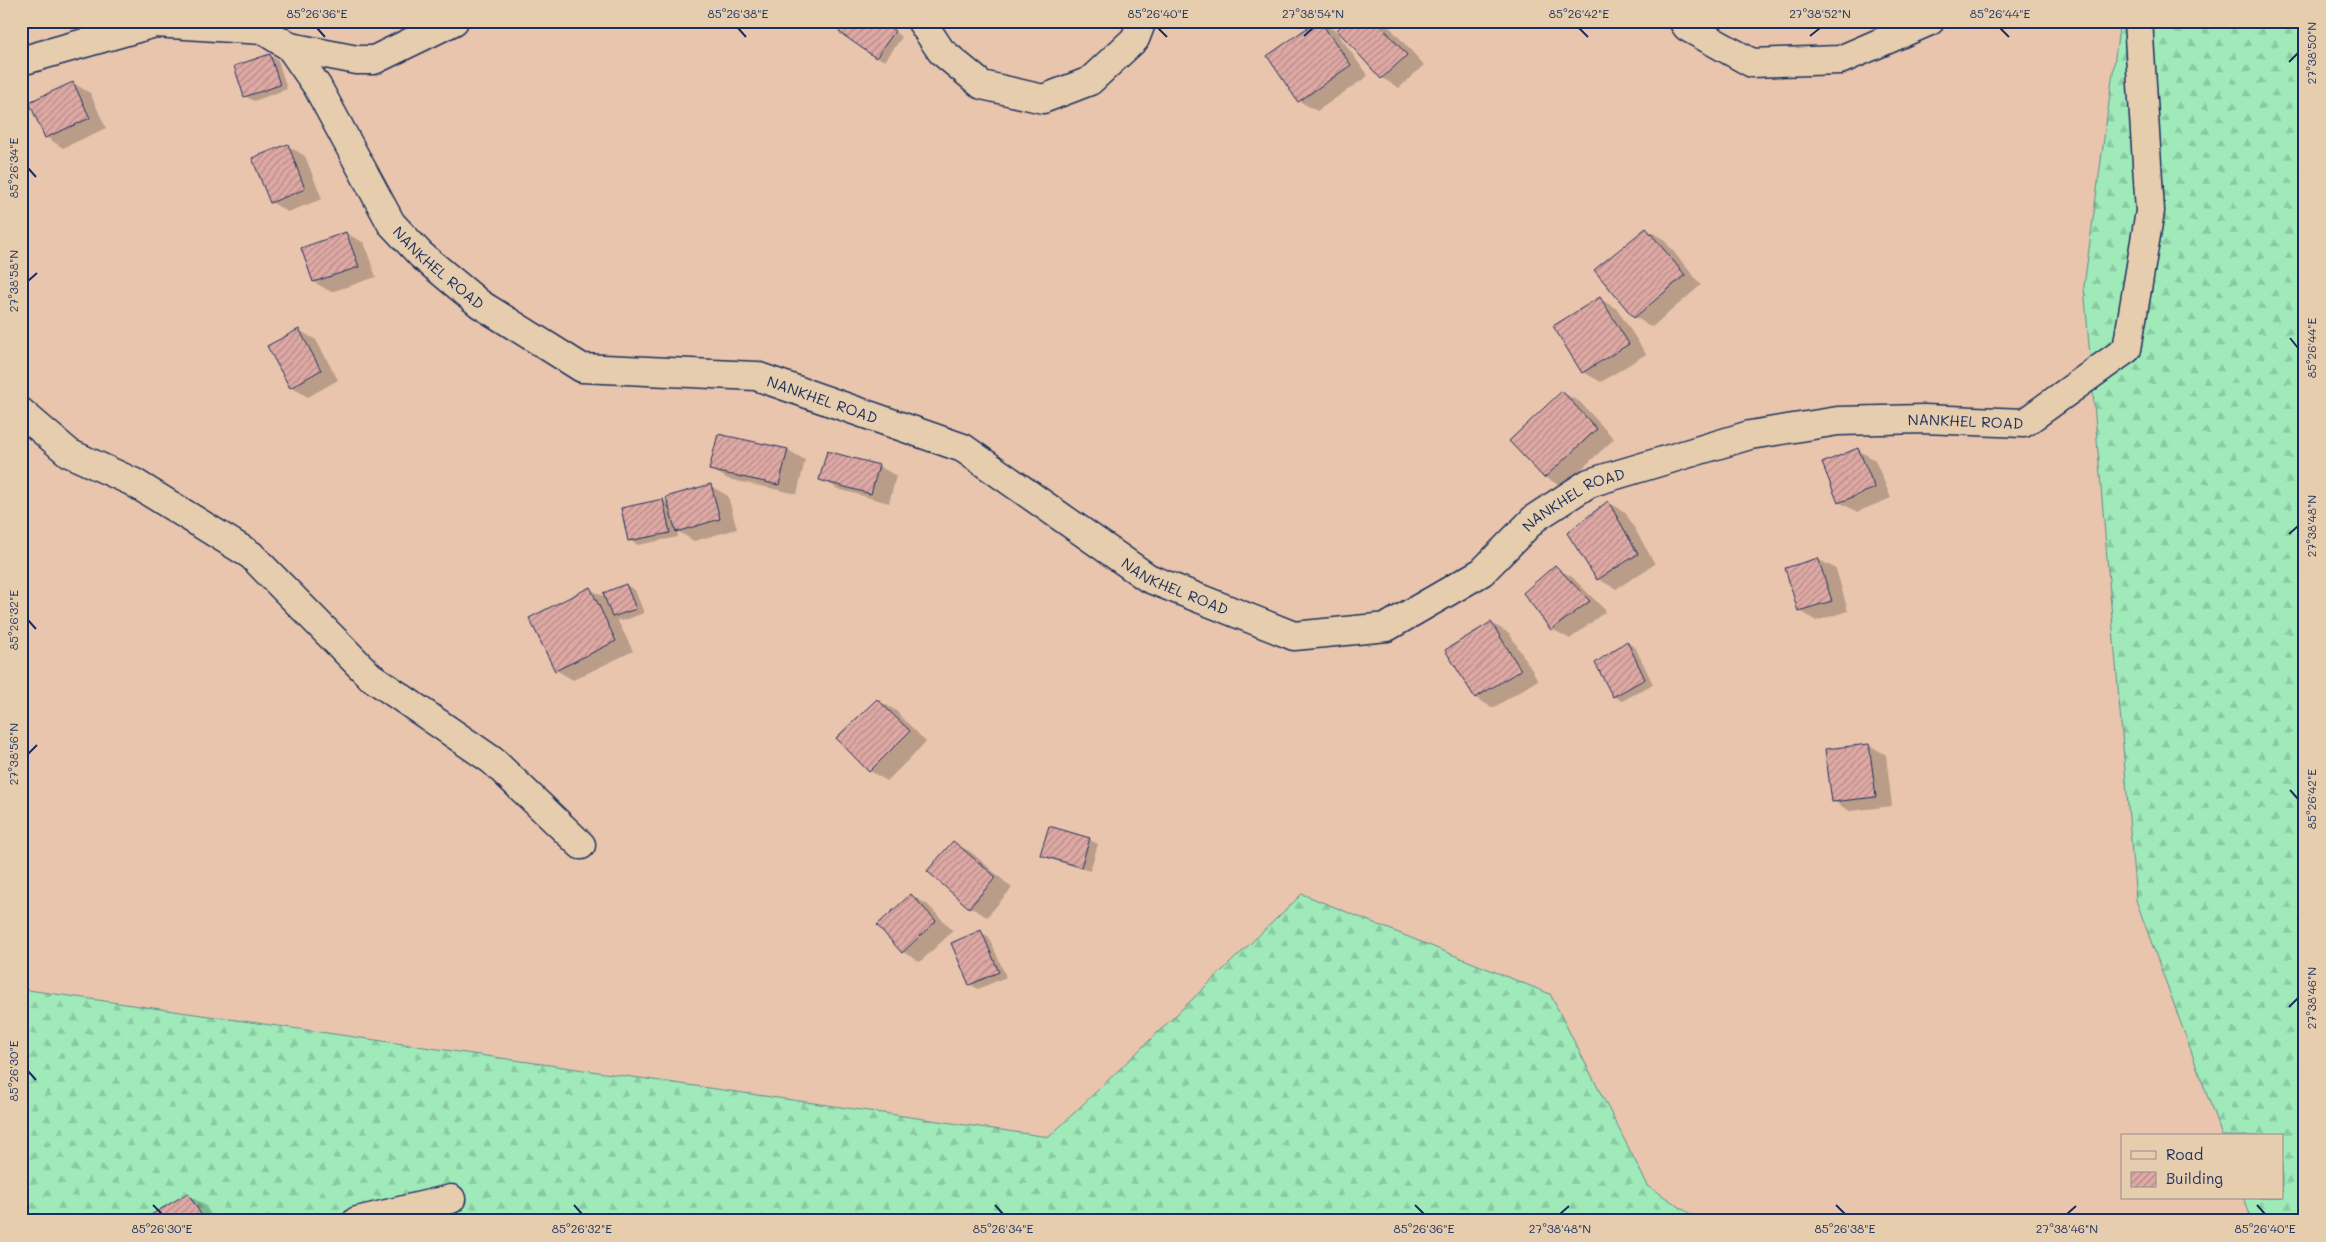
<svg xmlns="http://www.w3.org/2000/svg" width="2326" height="1242" font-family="Mali,sans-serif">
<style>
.forest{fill:url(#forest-firs);stroke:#5e8c8c}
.shadow{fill:#0003}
.building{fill:url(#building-hatch);stroke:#1b2f5e}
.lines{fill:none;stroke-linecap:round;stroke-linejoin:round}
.minor-casing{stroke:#1b2f5e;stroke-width:31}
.minor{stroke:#e6cdae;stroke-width:28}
.ticks{fill:none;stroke:#1b2f5e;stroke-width:2}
.labels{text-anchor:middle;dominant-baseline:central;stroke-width:4;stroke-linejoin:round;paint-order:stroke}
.street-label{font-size:15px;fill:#1b2f5e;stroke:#e6cdae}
.neatline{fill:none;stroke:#1b2f5e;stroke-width:2}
.ticks-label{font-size:12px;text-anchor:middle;fill:#1b2f5e}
</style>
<defs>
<pattern id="forest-firs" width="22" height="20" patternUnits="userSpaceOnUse" patternTransform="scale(1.25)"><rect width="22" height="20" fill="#a0eaba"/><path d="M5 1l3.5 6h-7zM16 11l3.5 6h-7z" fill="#89c9a2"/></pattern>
<pattern id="building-hatch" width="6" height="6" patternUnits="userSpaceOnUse" patternTransform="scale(1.25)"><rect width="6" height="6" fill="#dfa9a4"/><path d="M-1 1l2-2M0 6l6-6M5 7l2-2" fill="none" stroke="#b48a89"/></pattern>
</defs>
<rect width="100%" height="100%" fill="#e8c5ac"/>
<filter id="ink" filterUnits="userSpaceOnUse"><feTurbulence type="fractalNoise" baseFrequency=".02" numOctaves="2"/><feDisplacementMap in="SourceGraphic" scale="10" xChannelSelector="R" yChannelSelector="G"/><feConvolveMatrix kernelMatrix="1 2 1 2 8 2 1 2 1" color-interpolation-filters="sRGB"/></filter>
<g filter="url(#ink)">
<!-- forest -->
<path class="forest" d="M2120 21H2305V1221H2252L2244 1198H2282V1136H2222L2136 900 2084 286Z
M1302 894 1550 994 1648 1186 1701 1221H21V989L1049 1137Z"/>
<!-- shadow -->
<path class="shadow" d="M880 21 902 37 885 61 876 57Z
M1319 21 1336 31 1368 76 1317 111 1299 101Z
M1348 21H1384L1424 65 1399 88 1382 78Z
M269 55 278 60 287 89 254 101 245 96Z
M73 83 90 93 106 128 63 148 46 137Z
M288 146 305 156 322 199 288 212 271 202Z
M1646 229 1663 239 1701 285 1652 327 1635 317Z
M346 233 364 243 376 277 331 292 314 282Z
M1600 299 1617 309 1646 354 1601 382 1583 372Z
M299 330 316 340 338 380 308 397 291 387Z
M1562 392 1580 402 1614 439 1562 487 1545 477Z
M788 450 805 460 797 494 728 479 711 469Z
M1858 450 1875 460 1891 498 1857 512 1839 502Z
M828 453 879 466 896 476 889 503 838 489 821 479Z
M711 486 728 496 737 529 694 541 677 531 678 537 638 545 629 540 663 500 669 504Z
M1608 502 1625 512 1655 564 1616 589 1598 579Z
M1818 559 1836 569 1848 611 1816 621 1799 610Z
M1555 567 1572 577 1606 611 1570 639 1552 629 1525 593Z
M626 585 635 590 644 613 622 621 617 619 633 651 573 680 556 670 590 589 606 598Z
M1491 623 1509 633 1538 680 1493 708 1476 698Z
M1627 643 1635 647 1653 684 1622 701 1613 696Z
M877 700 895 710 926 742 887 781 870 771Z
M1869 745 1886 755 1892 806 1850 811 1833 801Z
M1049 828 1090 840 1098 844 1090 871 1050 859 1041 854Z
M953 842 971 852 1012 888 987 917 970 907 929 871Z
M911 895 928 905 953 931 920 962 903 952Z
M981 932 989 937 1006 977 978 989 970 984Z
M188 1195 205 1205 215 1221H147Z"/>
<!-- building -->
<path class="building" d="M847 21H881L895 31 876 58 839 32Z
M1317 21H1320L1351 65 1298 102 1267 56Z
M1346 21H1377L1407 55 1381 79 1337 30Z
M270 54 280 85 244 97 234 66Z
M73 82 90 118 45 138 29 102Z
M288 144 305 189 270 203 252 158Z
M1646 228 1685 275 1634 318 1594 270Z
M346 232 359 267 313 282 301 248Z
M1600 297 1629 344 1582 373 1553 326Z
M299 329 321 370 290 388 267 346Z
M1562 391 1597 429 1544 478 1509 441Z
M718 434 788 449 779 485 709 470Z
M1858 448 1875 488 1838 503 1822 463Z
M827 451 879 465 871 494 819 480Z
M711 484 720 519 676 532 666 497Z
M663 499 670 533 628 541 621 508Z
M1608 501 1638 554 1597 580 1567 533Z
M1818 558 1832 601 1798 611 1785 568Z
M1555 565 1590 601 1551 630 1523 593Z
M626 584 636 609 612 617 603 593Z
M590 587 616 641 555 671 529 618Z
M1491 622 1521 670 1475 698 1445 650Z
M1627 641 1645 679 1613 697 1595 663Z
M877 699 910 731 869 772 836 738Z
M1869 744 1876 797 1832 802 1825 749Z
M1049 826 1090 838 1081 867 1040 855Z
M953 841 996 877 969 908 927 871Z
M911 894 936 921 902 953 877 925Z
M981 930 999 972 969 985 951 943Z
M188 1193 205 1221H145L144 1219Z"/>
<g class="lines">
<!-- minor casing -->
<g class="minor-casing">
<g id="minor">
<path d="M921 21 941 51 982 85 1043 99 1090 81 1135 39 1142 21"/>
<path d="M1683 21 1687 27 1752 63 1840 60 1930 21"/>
<path d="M290 47 357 60H374L454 21"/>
<path id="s1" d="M21 61 155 23 263 30 290 47 317 86 391 223 421 255 480 304 582 368 756 376 963 448 1148 578 1294 636 1387 627 1482 572 1535 518 1589 483 1750 435 1838 421 1924 419 2024 423 2127 349 2150 211 2138 21"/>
<path d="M21 412 69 453 133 482 251 555 370 676 493 761 581 845"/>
<path d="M357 1221 451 1199"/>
</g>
</g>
<!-- minor -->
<use href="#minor" class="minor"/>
</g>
</g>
<!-- ticks -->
<path class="ticks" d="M317 28 325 37M738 28 746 37M1158 28 1167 37M1579 28 1588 37M2000 28 2009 37M1304 36 1313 28M1810 36 1820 28M2289 62 2298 53M28 168 36 177M28 281 37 273M2290 338 2298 348M2289 534 2298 526M28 620 36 629M28 754 37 745M2290 790 2298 799M2289 1007 2298 998M28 1071 36 1080M153 1205 162 1214M574 1205 582 1214M995 1205 1003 1214M1415 1205 1424 1214M1836 1205 1845 1214M2257 1205 2265 1214M1560 1214 1569 1206M2067 1214 2076 1206"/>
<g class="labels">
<!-- street labels -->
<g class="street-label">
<text stroke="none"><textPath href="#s1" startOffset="548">NANKHEL ROAD</textPath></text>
<text stroke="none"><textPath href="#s1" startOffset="968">NANKHEL ROAD</textPath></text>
<text stroke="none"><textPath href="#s1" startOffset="2228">NANKHEL ROAD</textPath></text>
<text stroke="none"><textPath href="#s1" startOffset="1822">NANKHEL ROAD</textPath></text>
<text stroke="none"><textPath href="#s1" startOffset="1371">NANKHEL ROAD</textPath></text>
</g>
</g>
<!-- margin -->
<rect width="2326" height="1242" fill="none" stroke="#e6cdae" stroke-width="55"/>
<!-- legend -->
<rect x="2121" y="1134" width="162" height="65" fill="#e6cdae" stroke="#958e8e"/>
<rect x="2131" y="1151" width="25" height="8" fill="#e6cdae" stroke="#958e8e"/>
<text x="2166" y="1160" font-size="15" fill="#1b2f5e">Road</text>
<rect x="2131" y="1172" width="25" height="15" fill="url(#building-hatch)" stroke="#958e8e"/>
<text x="2166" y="1184" font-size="15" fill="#1b2f5e">Building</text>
<rect x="28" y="28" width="2270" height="1186" class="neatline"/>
<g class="ticks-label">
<text x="317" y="18">85°26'36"E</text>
<text x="738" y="18">85°26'38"E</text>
<text x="1158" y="18">85°26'40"E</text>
<text x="1313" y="18">27°38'54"N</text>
<text x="1579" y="18">85°26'42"E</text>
<text x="1820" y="18">27°38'52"N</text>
<text x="2000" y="18">85°26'44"E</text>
<text transform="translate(2312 53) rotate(-90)" y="4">27°38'50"N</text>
<text transform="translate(14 168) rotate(-90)" y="4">85°26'34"E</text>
<text transform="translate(14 281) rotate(-90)" y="4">27°38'58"N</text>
<text transform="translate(2312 348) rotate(-90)" y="4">85°26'44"E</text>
<text transform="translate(2312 526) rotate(-90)" y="4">27°38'48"N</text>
<text transform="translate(14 620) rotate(-90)" y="4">85°26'32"E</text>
<text transform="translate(14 754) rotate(-90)" y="4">27°38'56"N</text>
<text transform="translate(2312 799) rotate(-90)" y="4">85°26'42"E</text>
<text transform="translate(2312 998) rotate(-90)" y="4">27°38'46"N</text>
<text transform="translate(14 1071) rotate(-90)" y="4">85°26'30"E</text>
<text x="162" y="1233">85°26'30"E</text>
<text x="582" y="1233">85°26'32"E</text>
<text x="1003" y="1233">85°26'34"E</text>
<text x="1424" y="1233">85°26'36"E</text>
<text x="1560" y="1233">27°38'48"N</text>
<text x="1845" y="1233">85°26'38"E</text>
<text x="2067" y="1233">27°38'46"N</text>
<text x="2265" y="1233">85°26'40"E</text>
</g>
</svg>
